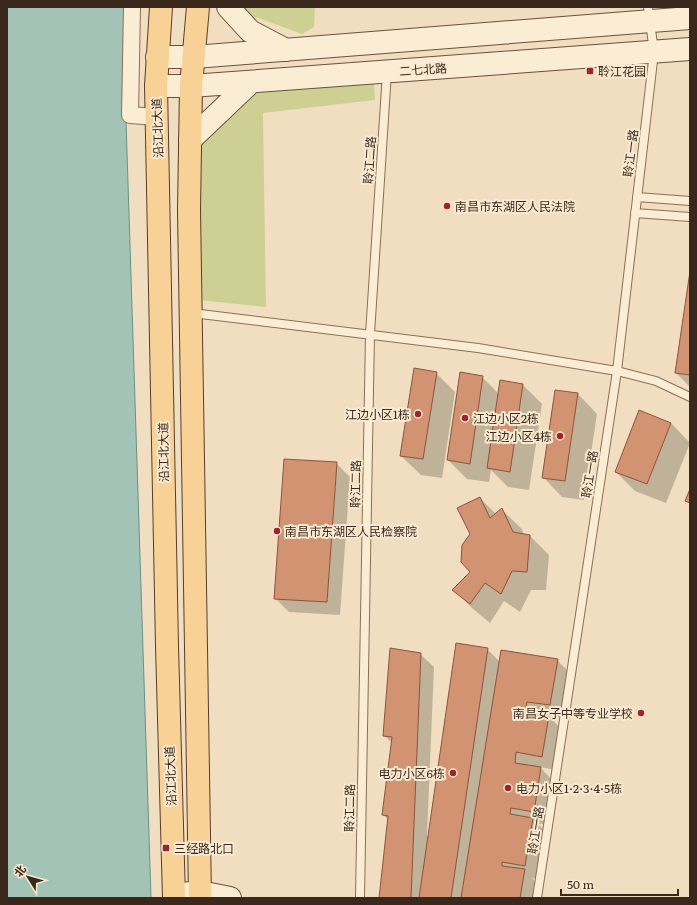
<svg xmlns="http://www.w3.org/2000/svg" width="697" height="905" font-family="Literata,'Noto Sans SC',serif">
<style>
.green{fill:#ced093}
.water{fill:#a3c3b7;stroke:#6a9184}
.shadow{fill:#0003}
.building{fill:#d29373;stroke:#8c543b}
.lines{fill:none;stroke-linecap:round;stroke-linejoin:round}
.lane-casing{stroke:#8b6e57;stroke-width:10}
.street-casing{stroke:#8b6e57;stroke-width:18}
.secondary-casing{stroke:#6d4f3a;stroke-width:24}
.primary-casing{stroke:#593d2b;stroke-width:24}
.lane{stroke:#fbecd4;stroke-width:8}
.street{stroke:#fbecd4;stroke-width:16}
.secondary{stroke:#fbecd4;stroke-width:22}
.primary{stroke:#f7d195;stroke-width:22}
.poi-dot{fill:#9f222d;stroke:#f8e9d0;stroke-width:1.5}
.labels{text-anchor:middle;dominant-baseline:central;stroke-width:4;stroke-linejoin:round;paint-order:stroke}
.street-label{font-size:12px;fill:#3a281c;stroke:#f8e9d0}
.poi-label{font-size:12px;fill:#3a281c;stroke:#f8e9d0;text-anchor:start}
</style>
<rect width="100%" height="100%" fill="#f1dec0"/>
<!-- green -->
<path class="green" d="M237 7H315L314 27 302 34 247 14Z
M374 83 375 100 263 113 266 307 199 300 202 140 258 90Z"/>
<!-- water -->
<path class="water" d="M7 7H127L126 121 151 898H7Z"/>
<!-- shadow -->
<path class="shadow" d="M690 278V387L676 373Z
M436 373 455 392 442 478 421 475 401 456Z
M482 377 499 394 501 382 523 385 542 404 529 490 508 487 491 470 489 482 467 479 448 460Z
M578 394 597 414 584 500 562 497 543 477Z
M671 423 690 443 666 503 635 491 616 472Z
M336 463 350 477 340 615 289 612 275 598Z
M480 498 496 514 502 510 522 529 524 535 530 536 549 555 546 590H531L520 612 504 601 490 623 473 609 454 590 472 572 471 534Z
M487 649 500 662 557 660 571 674 564 718 549 716 562 730 556 770 540 767 554 782 547 825 537 823 546 832 538 879 532 878 538 884 536 898H380L389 820 383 815 392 743 384 735 420 654 434 667 427 836H429Z"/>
<!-- building -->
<path class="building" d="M690 271V375L675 373Z
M414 368 437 372 423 459 400 456Z
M460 372 483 376 470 464 447 460Z
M500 380 523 384 510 472 487 468Z
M555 390 578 393 565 481 542 478Z
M639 410 671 423 647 484 615 472Z
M284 459 337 462 327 602 274 599Z
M690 489V503L685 501Z
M480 497 490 518 502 508 513 532 530 535 527 572 512 571 501 594 485 583 470 604 452 590 470 572 461 562 462 545 470 534 457 508Z
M456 643 488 648 451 898H419Z
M390 648 421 653 411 898H379L388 816 382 815 392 737 383 736Z
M501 650 558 659 550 705 527 702 525 713 549 715 542 757 516 752 515 763 541 767 534 812 511 808 510 814 533 818 525 866 502 862V866L525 869 520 898H461Z"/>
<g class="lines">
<!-- lane casing -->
<g class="lane-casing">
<path id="lane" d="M637 197 690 201
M635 213 690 217
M192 313 478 348 617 371 656 381 690 397
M360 898 370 334 387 72
M537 898 617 371 654 52 648 7"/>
</g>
<!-- street casing -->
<g class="street-casing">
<path id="street" d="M132 7 130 115 157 117"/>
</g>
<!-- secondary casing -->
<g class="secondary-casing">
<path id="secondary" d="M228 7 250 31 286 50
M157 57H194L690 18
M156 86H191L690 49
M190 140 251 82
M174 895 200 892 230 898"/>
</g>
<!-- primary casing -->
<g class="primary-casing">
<path id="primary" d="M161 7 156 86 167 646 174 898
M198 7 191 86 189 210 200 898"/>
</g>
<!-- lane -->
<use href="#lane" class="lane"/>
<!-- street -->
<use href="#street" class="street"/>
<!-- secondary -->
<use href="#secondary" class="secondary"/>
<!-- primary -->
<use href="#primary" class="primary"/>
</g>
<!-- markers -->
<g class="poi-dot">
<rect x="586" y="67" width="8" height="8" rx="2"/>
<circle cx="447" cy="206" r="4"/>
<circle cx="418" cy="414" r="4"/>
<circle cx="465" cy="418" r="4"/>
<circle cx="560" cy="436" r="4"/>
<circle cx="277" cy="531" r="4"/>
<circle cx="641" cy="713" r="4"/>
<circle cx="453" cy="773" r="4"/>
<circle cx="508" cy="788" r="4"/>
<rect x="162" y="844" width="8" height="8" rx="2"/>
</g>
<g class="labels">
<!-- street labels -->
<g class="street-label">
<text transform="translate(423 69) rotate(-4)">二七北路</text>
<text transform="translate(157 128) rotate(-92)">沿江北大道</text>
<text transform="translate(630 153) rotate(-83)">聆江一路</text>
<text transform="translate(369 160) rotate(-86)">聆江二路</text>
<text transform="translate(163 452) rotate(-91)">沿江北大道</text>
<text transform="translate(589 474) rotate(-81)">聆江一路</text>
<text transform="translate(355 484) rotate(-89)">聆江二路</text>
<text transform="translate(170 776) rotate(-92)">沿江北大道</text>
<text transform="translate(349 808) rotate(-89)">聆江二路</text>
<text transform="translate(535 830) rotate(-81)">聆江一路</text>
</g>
<!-- poi labels -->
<g class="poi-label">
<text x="598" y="71">聆江花园</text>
<text x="455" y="206">南昌市东湖区人民法院</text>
<text x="410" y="414" text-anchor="end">江边小区1栋</text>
<text x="473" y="418">江边小区2栋</text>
<text x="552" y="436" text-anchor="end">江边小区4栋</text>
<text x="285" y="531">南昌市东湖区人民检察院</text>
<text x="633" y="713" text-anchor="end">南昌女子中等专业学校</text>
<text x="445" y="773" text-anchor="end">电力小区6栋</text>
<text x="516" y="788">电力小区1·2·3·4·5栋</text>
<text x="174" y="848">三经路北口</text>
</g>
</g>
<!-- border -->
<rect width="697" height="905" fill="none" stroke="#3a281c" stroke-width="16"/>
<!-- north arrow -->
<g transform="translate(28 877) rotate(307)" stroke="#f8e9d0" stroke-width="3" paint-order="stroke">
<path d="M0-3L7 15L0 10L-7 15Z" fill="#3a281c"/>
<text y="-6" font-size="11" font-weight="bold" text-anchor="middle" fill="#3a281c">北</text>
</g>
<!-- scale -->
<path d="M561 889v6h117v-6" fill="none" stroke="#3a281c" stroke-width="2"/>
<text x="567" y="889" font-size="12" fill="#3a281c" stroke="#f8e9d0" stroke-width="3" paint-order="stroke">50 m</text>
</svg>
